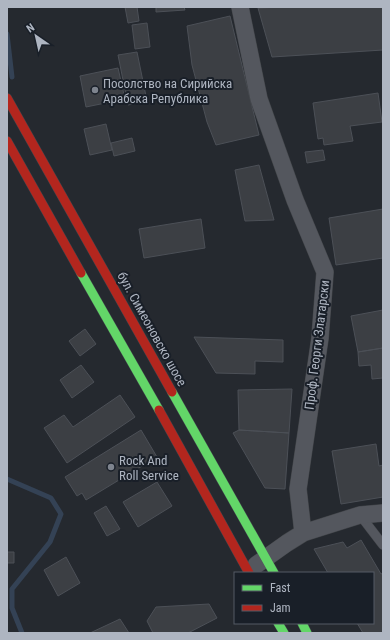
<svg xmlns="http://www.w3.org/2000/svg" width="390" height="640" font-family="'Roboto Condensed',sans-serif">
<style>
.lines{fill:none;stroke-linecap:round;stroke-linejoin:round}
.stream{stroke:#344255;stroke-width:5}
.building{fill:#3c3f44;stroke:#4c5057}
.lane-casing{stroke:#414448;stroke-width:10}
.street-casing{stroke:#414448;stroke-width:18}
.fast-casing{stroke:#42454c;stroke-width:10}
.jam-casing{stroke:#42454c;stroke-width:10}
.lane{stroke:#54575e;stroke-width:9}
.street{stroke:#54575e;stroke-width:17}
.fast{stroke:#63d668;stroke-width:9}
.jam{stroke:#b3261e;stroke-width:9}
.poi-dot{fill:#7e848e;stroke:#191f28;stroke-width:1.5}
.labels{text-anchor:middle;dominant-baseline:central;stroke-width:4;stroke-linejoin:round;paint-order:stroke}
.poi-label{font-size:13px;fill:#aeb5c1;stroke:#191f28;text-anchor:start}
.street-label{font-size:13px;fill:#aeb5c1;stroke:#191f28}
</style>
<rect width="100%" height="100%" fill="#25292f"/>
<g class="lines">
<!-- stream -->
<path class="stream" d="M7 34 12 77
M7 479 51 498 61 514 50 542 12 589V608L22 633"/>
</g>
<!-- building -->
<path class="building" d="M125 7H137L139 21 128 23Z
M156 7H184L185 10 156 12Z
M284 7H383V50L272 57 258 8Z
M230 16 259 135 216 145 207 122 192 65 187 26Z
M147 23 150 47 135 49 132 25Z
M137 52 147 101 128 105 118 55Z
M118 68 125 99 86 107 80 76Z
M378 93 382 122 350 126 353 141 324 145 323 138 318 139 313 103Z
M106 124 112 150 90 155 84 129Z
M132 138 135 151 114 156 111 143Z
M323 150 325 160 307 163 305 152Z
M259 165 274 220 245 221 235 170Z
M383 209V258L336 265 329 218Z
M201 219 205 248 144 258 139 229Z
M383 310V348L358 352 351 316Z
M85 329 96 344 80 356 69 341Z
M194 337 283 340V362L255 361V374L216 373Z
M383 348V378L372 379 371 365 359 366 358 352Z
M81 365 94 382 72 398 60 380Z
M292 389 289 433 239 430 238 390Z
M120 395 135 417 67 463 44 428 64 415 73 427Z
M141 430 157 457 86 500 82 493 77 496 65 477Z
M239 430 289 433 285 489 265 488 233 433Z
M376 444 379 466 383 465V497L341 504 332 451Z
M157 482 172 506 138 527 123 502Z
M106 506 120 529 107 536 94 513Z
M361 540 381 574 383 573V633H363L357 623H373V573H328L314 549 343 542 347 548Z
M7 552H14V563H7Z
M66 557 80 583 58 596 44 570Z
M209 604 217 618 188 633H153L147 621 156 607Z
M120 619 129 633H90Z"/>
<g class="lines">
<!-- lane casing -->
<g class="lane-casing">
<path id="lane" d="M360 515 383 545"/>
</g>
<!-- street casing -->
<g class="street-casing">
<path id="street" d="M240 7 259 99 295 200 325 272 320 338 298 489 303 533
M256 565 287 543 303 533 360 515 383 513"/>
</g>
<!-- fast casing -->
<g class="fast-casing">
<path id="fast" d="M81 273 159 410
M172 392 274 573
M278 623 284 633
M302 623 307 633"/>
</g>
<!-- jam casing -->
<g class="jam-casing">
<path id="jam" d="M7 98 172 392
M7 141 81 273
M159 410 249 573"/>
</g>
<!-- lane -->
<use href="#lane" class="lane"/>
<!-- street -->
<use href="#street" class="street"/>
<!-- fast -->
<use href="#fast" class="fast"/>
<!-- jam -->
<use href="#jam" class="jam"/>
</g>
<!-- markers -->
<g class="poi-dot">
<circle cx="95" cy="90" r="4"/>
<circle cx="111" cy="467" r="4"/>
</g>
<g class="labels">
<!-- poi labels -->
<g class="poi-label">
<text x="103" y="83">Посолство на Сирийска<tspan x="103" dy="15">Арабска Република</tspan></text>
<text x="119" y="460">Rock And<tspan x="119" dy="15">Roll Service</tspan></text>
</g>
<!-- street labels -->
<g class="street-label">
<text transform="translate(152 329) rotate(61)">бул. Симеоновско шосе</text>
<text transform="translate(317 345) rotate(-83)">Проф. Георги Златарски</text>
</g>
</g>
<!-- border -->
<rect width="390" height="640" fill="none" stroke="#aeb5c1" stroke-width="16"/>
<!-- legend -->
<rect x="234" y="572" width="140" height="52" fill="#191f28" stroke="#555b65"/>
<rect x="242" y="585" width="20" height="6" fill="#63d668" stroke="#555b65"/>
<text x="270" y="592" font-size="12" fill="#aeb5c1">Fast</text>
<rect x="242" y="605" width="20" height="6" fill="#b3261e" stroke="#555b65"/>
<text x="270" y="612" font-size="12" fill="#aeb5c1">Jam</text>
<!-- north arrow -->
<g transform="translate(36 36) rotate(326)" stroke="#191f28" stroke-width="3" paint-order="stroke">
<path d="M0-3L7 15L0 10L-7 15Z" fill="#aeb5c1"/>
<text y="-6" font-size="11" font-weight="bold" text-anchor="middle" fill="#aeb5c1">N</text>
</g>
</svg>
